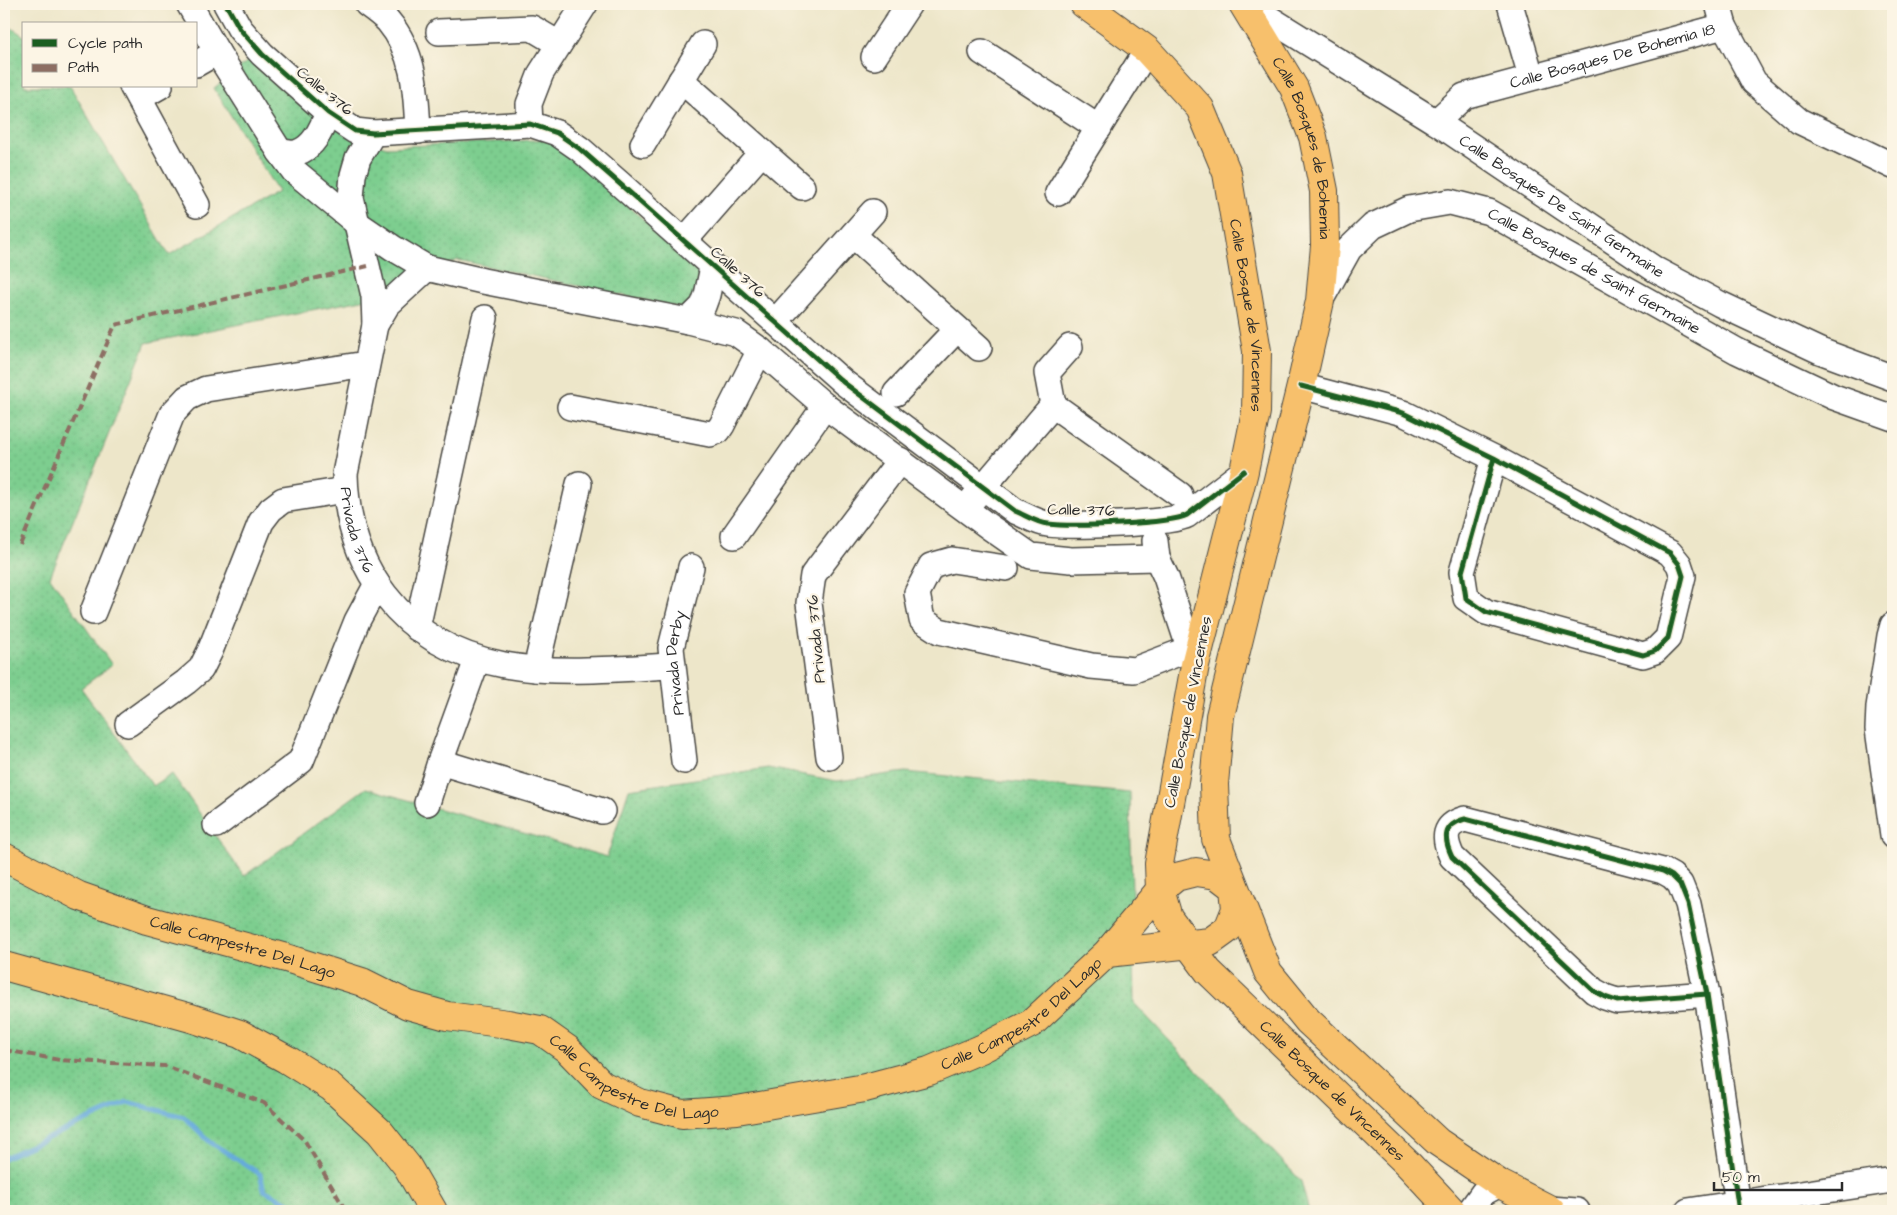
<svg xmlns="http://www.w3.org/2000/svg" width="1897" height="1215" font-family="'Architects Daughter',sans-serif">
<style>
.grass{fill:url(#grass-dots);stroke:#547c5d}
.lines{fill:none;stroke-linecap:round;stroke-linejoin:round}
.stream{stroke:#65aadb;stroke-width:5}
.minor-casing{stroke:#484743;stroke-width:28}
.major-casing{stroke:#484743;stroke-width:30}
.minor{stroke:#fff;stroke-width:25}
.major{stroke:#f7c06c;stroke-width:28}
.quiet{stroke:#8d6e63;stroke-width:4;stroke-dasharray:8 4;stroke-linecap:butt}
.cycleway-casing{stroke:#fcf5e5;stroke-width:8}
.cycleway{stroke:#1b5e20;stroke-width:5}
.labels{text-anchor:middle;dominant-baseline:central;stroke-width:4.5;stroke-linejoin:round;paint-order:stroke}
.street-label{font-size:16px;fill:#2b2b2b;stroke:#fcf5e5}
</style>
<defs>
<pattern id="grass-dots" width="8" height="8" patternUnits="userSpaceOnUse" patternTransform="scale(1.25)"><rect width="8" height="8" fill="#7dce8f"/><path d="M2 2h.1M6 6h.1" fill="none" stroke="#6cb17c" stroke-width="1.8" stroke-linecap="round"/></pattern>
</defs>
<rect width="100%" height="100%" fill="#fcf5e5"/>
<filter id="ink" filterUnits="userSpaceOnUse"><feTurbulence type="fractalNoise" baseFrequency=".02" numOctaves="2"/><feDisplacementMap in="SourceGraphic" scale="10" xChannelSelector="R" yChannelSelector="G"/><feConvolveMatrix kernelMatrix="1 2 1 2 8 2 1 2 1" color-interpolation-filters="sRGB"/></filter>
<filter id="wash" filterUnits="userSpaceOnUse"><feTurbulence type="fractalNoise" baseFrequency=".0096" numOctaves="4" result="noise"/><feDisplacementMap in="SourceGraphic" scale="20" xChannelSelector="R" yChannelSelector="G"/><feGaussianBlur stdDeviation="1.12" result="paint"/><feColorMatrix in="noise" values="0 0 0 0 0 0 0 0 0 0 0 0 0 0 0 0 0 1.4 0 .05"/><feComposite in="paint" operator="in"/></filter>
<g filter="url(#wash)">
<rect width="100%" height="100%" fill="#ede6c9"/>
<!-- grass -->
<path class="grass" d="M4 23 24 36V86H70L169 255 278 192 214 88 259 52 344 134 387 147 556 139 710 281 691 310 458 260 367 299 146 343 50 577 112 665 81 688 153 786 172 774 244 876 366 788 607 857 629 789 768 768 837 781 905 772 1130 793 1134 1003 1301 1181 1309 1211H4Z"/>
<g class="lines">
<!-- stream -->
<path class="stream" d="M4 1158 127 1102 184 1117 210 1142 260 1174 264 1190 304 1211"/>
</g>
</g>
<g filter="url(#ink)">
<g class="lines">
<!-- minor casing -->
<g class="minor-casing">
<g id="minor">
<path d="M189 4 217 52 280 152 294 171 358 224 393 248 427 268 483 281 688 321 736 333 760 350 825 406 988 526 1031 556 1071 560 1157 558"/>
<path d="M226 4 240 29 262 54 328 113 355 131 373 133 530 124 557 133 580 149 620 184 843 382 1015 511C1025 515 1037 523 1048 524 1070 527 1171 524 1187 515L1244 471"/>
<path d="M367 4C374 9 382 15 388 21 415 53 416 91 418 131"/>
<path id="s1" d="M1246 4 1436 122 1656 270 1720 304 1820 351 1893 378"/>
<path d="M1510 4 1531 76"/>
<path d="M1718 4 1724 26 1754 82 1799 121 1893 166"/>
<path d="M439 32 532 28 559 44"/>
<path d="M982 52 1099 128"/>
<path d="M874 57 909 4"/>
<path d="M196 64 217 52"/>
<path d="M681 80 802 187"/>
<path d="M132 86 197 205"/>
<path d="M139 98 160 86"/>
<path id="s2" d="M1436 122 1464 96 1724 26"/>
<path d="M530 124 529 104 541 73 585 4"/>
<path id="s3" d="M373 133 358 158 353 175 351 198 374 296 375 325 345 474C346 517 358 560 385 595 456 687 569 671 672 666"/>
<path d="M643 144 703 44"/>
<path d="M280 152C285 152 292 154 296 153 314 148 322 128 328 113"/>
<path d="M1058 193 1147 50"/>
<path d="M853 235 979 348"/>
<path d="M685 240 762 152"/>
<path id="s4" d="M1320 301 1349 249 1373 226 1409 209 1450 202 1489 212 1737 351 1834 397 1893 418"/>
<path d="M688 321 703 306 707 295 713 267"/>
<path d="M775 322 873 212"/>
<path d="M375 325 387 305 427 268"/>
<path d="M1070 347 1047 373 1053 405 1180 495"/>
<path d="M1301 386 1403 413 1494 458 1670 553 1679 564 1683 576 1668 638 1655 651 1643 655 1486 612 1466 598 1462 572 1494 458"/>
<path d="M896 393 957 329"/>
<path d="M570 407 710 434 718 431 722 425 760 350"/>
<path d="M973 499 1053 405"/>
<path d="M734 536 825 406"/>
<path d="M1155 541 1157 558 1166 577 1195 665"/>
<path d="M1006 568 952 560 931 566 917 593 922 620 939 631 1091 666 1134 670 1189 649"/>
<path d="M93 612 172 414 187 398 206 389 366 364"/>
<path d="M1893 625 1890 636 1879 707 1878 729 1893 836"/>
<path d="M417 628 485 318"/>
<path d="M536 669 579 484"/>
<path d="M128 724 186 682 201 669 210 651 261 522 271 509 283 500 345 490"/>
<path d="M829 757 809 603 813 575 900 460"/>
<path id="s5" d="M684 761 671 648 691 567"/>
<path d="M440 762 602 811"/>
<path d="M427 803 440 762 477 660"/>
<path d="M216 825 301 761 357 621 377 584"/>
<path d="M1707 994 1617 1001 1605 997 1594 991 1452 857C1443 838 1443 825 1465 819L1663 871 1672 876 1680 884 1688 904 1707 994 1738 1205"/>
<path d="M1549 1209 1577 1211"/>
<path d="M1470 1211 1483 1193 1500 1184"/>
<path d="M1688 1211 1893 1180"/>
</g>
</g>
<!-- major casing -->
<g class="major-casing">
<g id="major">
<path id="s6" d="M1084 4 1147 50 1200 108 1227 173 1257 351 1256 412 1244 471 1195 665 1159 864 1160 890 1168 917 1208 971 1409 1165 1452 1211"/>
<path id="s7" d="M1243 4 1294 88 1313 137 1324 191 1325 246 1320 301 1301 386 1220 716 1214 784 1216 839 1268 972 1308 1021 1438 1142 1500 1184 1549 1209 1551 1211"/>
<path id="s8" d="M4 857 79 896 147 920 286 958 362 982 408 1005 447 1016 508 1024 540 1030 567 1049 602 1085 640 1103 682 1114 737 1110 865 1088 929 1071 981 1049 1032 1023 1107 953 1160 890 1176 877 1196 872 1217 875 1234 888 1236 909 1228 929 1210 942 1107 953"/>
<path d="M4 966 191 1018 240 1034 286 1059 331 1087 380 1132 407 1166 433 1211"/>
</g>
</g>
<!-- minor -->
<use href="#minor" class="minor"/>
<!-- major -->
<use href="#major" class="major"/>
<!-- quiet -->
<path class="quiet" d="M20 545 115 325 368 266
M4 1050 60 1060 165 1066 264 1103 305 1141 346 1211"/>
<!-- cycleway casing -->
<g class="cycleway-casing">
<path id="cycleway" d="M226 4 240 29 262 54 328 113 355 131 373 133 530 124 557 133 580 149 620 184 843 382 1015 511C1025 515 1037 523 1048 524 1070 527 1171 524 1187 515L1244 471
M1301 386 1403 413 1494 458 1670 553 1679 564 1683 576 1668 638 1655 651 1643 655 1486 612 1466 598 1462 572 1494 458
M1707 994 1617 1001 1605 997 1594 991 1452 857C1443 838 1443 825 1465 819L1663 871 1672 876 1680 884 1688 904 1707 994 1738 1205"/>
</g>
<!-- cycleway -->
<use href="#cycleway" class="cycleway"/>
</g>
</g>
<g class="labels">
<!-- street labels -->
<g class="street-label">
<text stroke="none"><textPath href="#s2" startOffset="192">Calle Bosques De Bohemia 18</textPath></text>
<text transform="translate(325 91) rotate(39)">Calle 376</text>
<text stroke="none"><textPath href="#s7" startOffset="159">Calle Bosques de Bohemia</textPath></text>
<text stroke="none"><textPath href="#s1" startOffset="375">Calle Bosques De Saint Germaine</textPath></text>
<text transform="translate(738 272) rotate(42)">Calle 376</text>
<text stroke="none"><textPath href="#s4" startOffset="335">Calle Bosques de Saint Germaine</textPath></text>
<text stroke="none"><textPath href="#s6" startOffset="371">Calle Bosque de Vincennes</textPath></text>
<text transform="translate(1081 510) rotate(1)">Calle 376</text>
<text stroke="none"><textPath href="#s3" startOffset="409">Privada 376</textPath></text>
<text transform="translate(816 639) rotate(-95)">Privada 376</text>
<text stroke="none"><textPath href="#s5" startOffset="99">Privada Derby</textPath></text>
<text transform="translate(1188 712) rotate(-79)">Calle Bosque de Vincennes</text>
<text stroke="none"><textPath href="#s8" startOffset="256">Calle Campestre Del Lago</textPath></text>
<text stroke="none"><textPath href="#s8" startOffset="1096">Calle Campestre Del Lago</textPath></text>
<text stroke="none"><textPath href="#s8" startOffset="676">Calle Campestre Del Lago</textPath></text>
<text stroke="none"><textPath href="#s6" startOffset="1225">Calle Bosque de Vincennes</textPath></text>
</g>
</g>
<!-- margin -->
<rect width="1897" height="1215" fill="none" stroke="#fcf5e5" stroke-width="20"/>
<!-- legend -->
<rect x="22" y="22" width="175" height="65" fill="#fcf5e5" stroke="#a8a49b"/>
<rect x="32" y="39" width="25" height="8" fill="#1b5e20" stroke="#a8a49b"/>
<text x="68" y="48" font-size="15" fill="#2b2b2b">Cycle path</text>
<rect x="32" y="64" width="25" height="8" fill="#8d6e63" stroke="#a8a49b"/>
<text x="68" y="72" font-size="15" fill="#2b2b2b">Path</text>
<!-- scale -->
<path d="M1714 1182v8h128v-8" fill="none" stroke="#2b2b2b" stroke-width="2.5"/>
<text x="1722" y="1182" font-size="15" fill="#2b2b2b" stroke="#fcf5e5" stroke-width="4" paint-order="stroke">50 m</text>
</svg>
